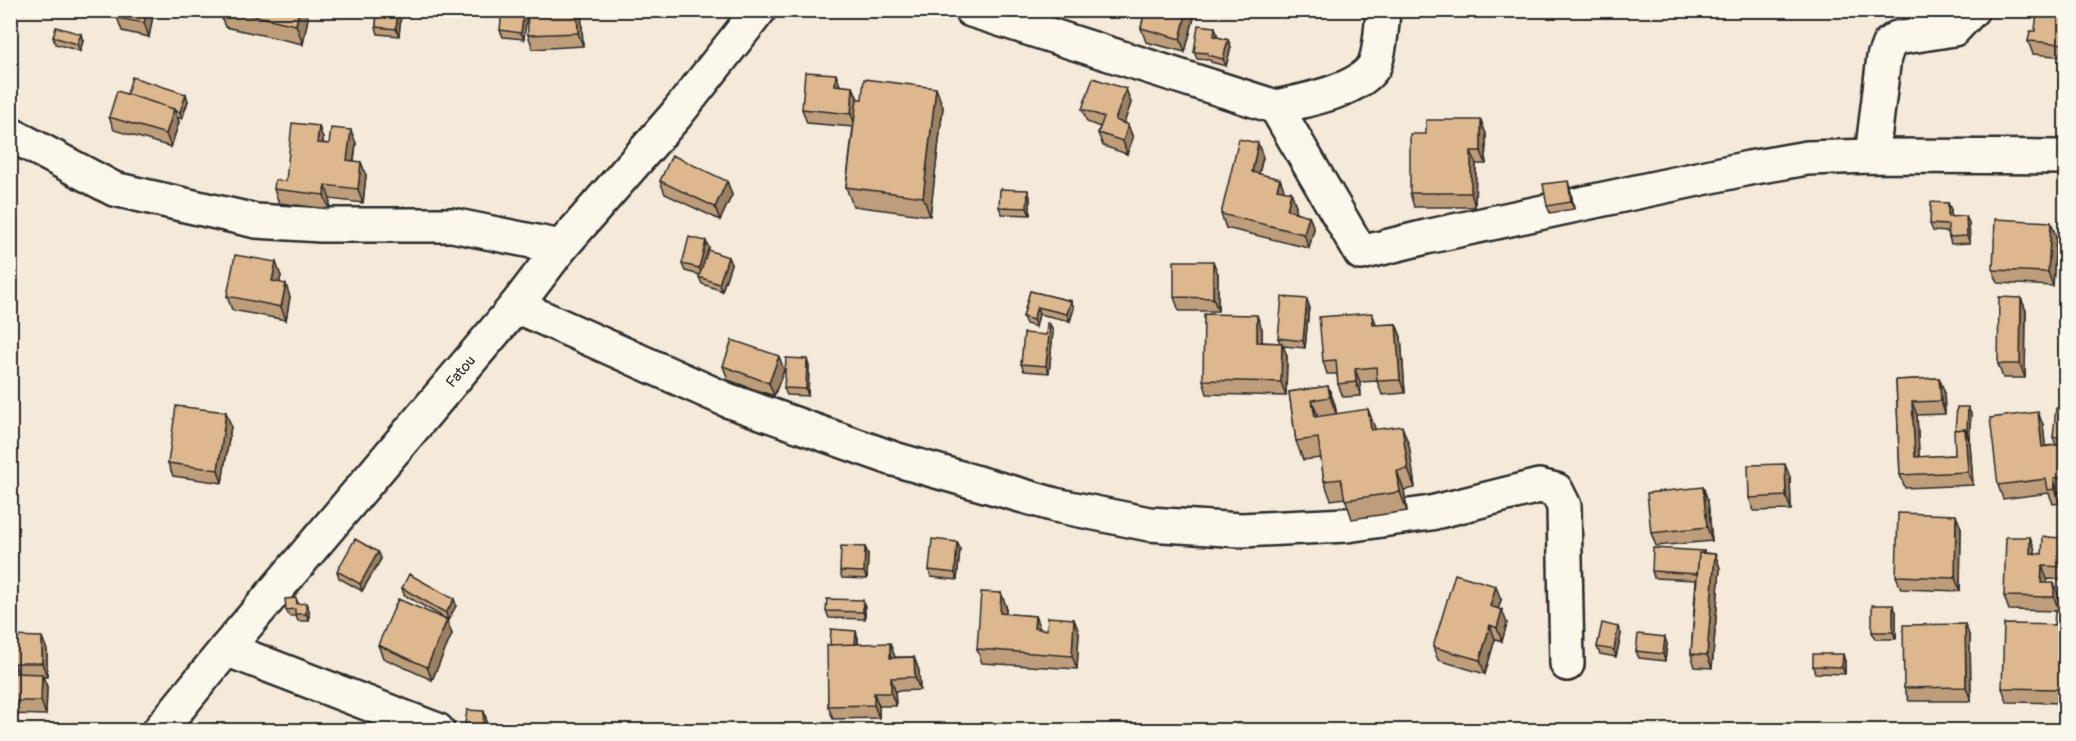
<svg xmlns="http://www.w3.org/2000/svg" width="2076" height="741" font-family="Pangolin,sans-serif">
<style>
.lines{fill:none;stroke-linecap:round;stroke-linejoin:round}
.minor-casing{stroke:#2b2b2b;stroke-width:38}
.minor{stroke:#fbf7ec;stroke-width:33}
.wall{fill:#be9d7a;stroke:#2b2b2b;stroke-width:1.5}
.shaded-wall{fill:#9b8063;stroke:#2b2b2b;stroke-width:1.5}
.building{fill:#ddb78e;stroke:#2b2b2b;stroke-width:1.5}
.labels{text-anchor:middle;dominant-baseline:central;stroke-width:4.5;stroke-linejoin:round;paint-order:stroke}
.street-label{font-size:15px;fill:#2b2b2b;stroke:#fbf7ec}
</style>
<rect width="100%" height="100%" fill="#f5ead9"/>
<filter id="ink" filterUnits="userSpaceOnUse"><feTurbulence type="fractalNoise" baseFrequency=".0167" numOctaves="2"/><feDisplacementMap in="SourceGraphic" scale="12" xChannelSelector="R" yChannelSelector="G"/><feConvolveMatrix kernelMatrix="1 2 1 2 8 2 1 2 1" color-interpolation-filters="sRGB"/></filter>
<g filter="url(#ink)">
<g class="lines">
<!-- minor casing -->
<g class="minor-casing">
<g id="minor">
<path d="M971 10 1276 107"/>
<path d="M1383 10C1382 24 1380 54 1374 66 1359 91 1303 101 1276 107L1361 253 1426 237 1749 168 1807 158 1872 156 2066 157"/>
<path d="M10 134 114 189 256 221 321 225H452L561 247"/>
<path d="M1872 156 1884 57 1889 44 1897 38 1954 29 1972 10"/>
<path d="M516 306 727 400 894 459 1055 505 1149 524 1241 530 1347 525 1431 513 1539 486 1556 490 1564 506 1567 664"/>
<path d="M226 649 437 730"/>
<path id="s1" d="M160 730 226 649 516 306 561 247 676 115 759 10"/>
</g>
</g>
<!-- minor -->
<use href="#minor" class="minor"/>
</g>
<!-- wall -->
<path class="wall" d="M100 10H154L149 37 122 31 117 17 102 14Z
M219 10H306L308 18 303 44 225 27Z
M377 10H400L401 13 399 36 378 34 376 27Z
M525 10 524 39 503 37 500 30Z
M581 10 583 46 533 49 528 35Z
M1026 10H1036L1034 15Z
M1145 10H1196L1185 52 1146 42 1141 28Z
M2066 10V57L2033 54 2028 41 2035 31Z
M1217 34V37L1228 40 1231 47 1226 66 1211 62 1210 60 1197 59 1194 52Z
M53 37 83 41 80 51 55 44Z
M840 86 853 87 858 99 943 107 930 216 853 206 846 187 853 127 807 123 802 109Z
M1126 89 1131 103 1124 123 1128 125 1133 138 1127 154 1103 146 1098 133 1100 127 1087 122 1082 109Z
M127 94 188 101 182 119 177 117 179 122 171 147 114 130 109 117Z
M1486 134V164H1476L1475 207H1414L1410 193Z
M323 139V143L329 144 356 143 354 161 366 175 363 203 330 199 329 209 279 203 274 189 286 181Z
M1263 157 1259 174 1280 179 1284 191 1291 192 1296 206 1294 212 1309 216 1314 229 1309 248 1226 228 1221 214Z
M660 181H727L732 195 720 220 665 194Z
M1570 188 1574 209 1550 213 1547 206Z
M1030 197V215L1002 214 999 207Z
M1948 203 1951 210V217L1969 223 1970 243 1951 244 1949 237 1948 232 1933 231 1930 224Z
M2056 236 2053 286 1998 283 1993 270Z
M709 248 707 253 731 264 722 291 702 284 699 277 700 275 685 271 682 264Z
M1218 274V311H1179L1174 297Z
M281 276 279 283 290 297 286 320 232 310 227 296Z
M1030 291 1071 301 1074 308 1070 321 1039 314 1036 327 1026 324 1023 317Z
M2021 298 2026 311 2025 378H2003L1998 364Z
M1309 306 1305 348 1283 346 1287 356 1286 396 1207 394 1203 380 1262 329V342L1280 343 1278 338Z
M1372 313 1376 325 1396 324 1401 337 1405 393 1382 395 1377 381 1360 382 1361 396 1343 397 1338 384 1337 374H1327L1323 361Z
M1053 331 1049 373 1024 371 1021 364 1046 335Z
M723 366 784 370 774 396 728 380Z
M809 366 808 396 787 395 784 388Z
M1939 378 1944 391 1945 414 1917 415 1919 457 1955 455V430L1971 414 1969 440 1970 443 1973 485 1905 488 1900 475 1896 380Z
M1328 386 1335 405 1336 414 1409 445 1415 488 1404 490 1407 511 1352 519 1345 498 1331 500 1324 481 1321 458 1303 460 1296 441 1289 392Z
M2066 409V491L2058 492 2060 503 2053 504 2049 493 2003 499 1998 485 2043 425 2045 446 2056 445 2053 437Z
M231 426 222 483 173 476 168 463Z
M1790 477 1791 510 1754 511 1749 498Z
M1703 487 1708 501 1712 541 1656 546 1651 533Z
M1961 528 1960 591 1901 589 1896 576Z
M2030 537 2035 550V553L2042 554 2066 538V580L2047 579 2046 583 2059 596V611L2009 610 2004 596Z
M957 542 960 549 957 580 931 577 929 570Z
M865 547 868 554 867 579 842 578 840 571Z
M1704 551V553L1715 554 1720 568 1712 668 1695 667 1691 654 1696 580 1654 578 1652 571Z
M378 552 381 559 362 591 339 578 337 571Z
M402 588 454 599 456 606 448 620 404 595Z
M1001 593 1006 606V614L1035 616 1040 629 1079 632 1077 669 982 663 977 649Z
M296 598 298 603 309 610V621H298L296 616H289L286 610Z
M1501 600 1498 608 1507 623 1502 641 1495 639 1485 674 1438 660 1433 647Z
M865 607V619L829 618 826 611Z
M2066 611V703L2007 702 2002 688Z
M1896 612V639H1875L1872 632Z
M452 634 432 680 383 658 378 645Z
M1621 634 1616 657 1600 654 1597 647Z
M10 636 47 650V677H43L47 687 46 715 10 714Z
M1970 637 1971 701H1909L1904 688Z
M858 638V644L895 657H914L919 671 920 690 895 691 896 706H879V718L833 719 828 706 830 645Z
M1667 644 1665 661 1639 658 1636 651Z
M1845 661V674L1815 673 1813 666Z
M486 718 485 730H468L465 724Z"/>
<!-- shaded-wall -->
<path class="shaded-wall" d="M147 10H154L149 37 144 23Z
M299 10H306L308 18 303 44 296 25Z
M398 10H400L401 13 399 36 396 29Z
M524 10H525L527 14 524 39 521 33Z
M577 10H581L583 46 578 33Z
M1187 10H1196L1185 52 1180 39Z
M1215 27 1217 34 1216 43 1214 36Z
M81 34 83 41 80 51 77 44Z
M1228 40 1231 47 1226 66 1223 59Z
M836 74 841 88 835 85Z
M853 87 858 100 856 127 851 114Z
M936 88 943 107 930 216 923 197Z
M1126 89 1131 103 1120 134 1115 120Z
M186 94 188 101 182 119 180 112Z
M174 109 179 122 171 147 166 134Z
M1481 120 1486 134V164L1481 151Z
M1128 125 1133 138 1127 154 1123 141Z
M319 126 323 139 322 156 317 143Z
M351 130 356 143 352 173 347 160Z
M1258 143 1263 157 1256 185 1252 172Z
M1471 151 1476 164 1475 207 1471 193Z
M361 162 366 175 363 203 358 189Z
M1280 179 1285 192 1277 189Z
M727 181 732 195 720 220 715 207Z
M1568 181 1570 188 1574 209 1571 202Z
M325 185 330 199 329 209 324 195Z
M1028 190 1030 197V215L1027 208Z
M1291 192 1296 206 1292 224 1287 210Z
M1948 203 1951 210 1950 224 1948 217Z
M1309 216 1314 229 1309 248 1304 234Z
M1966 216 1969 223 1970 243 1967 236Z
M2051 222 2056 236 2053 286 2048 272Z
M706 241 709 248 702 275 699 268Z
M728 257 731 264 722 291 719 284Z
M1213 261 1218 274V311L1213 298Z
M276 262 281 276 277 295 272 281Z
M286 284 290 297 286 320 281 307Z
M2021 298 2026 311 2025 378 2020 364Z
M1307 299 1309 306 1305 348 1303 341Z
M1071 301 1074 308 1070 321 1067 314Z
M1037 307 1039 314 1036 327 1033 320Z
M1372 313 1377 326 1373 325Z
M1257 315 1262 329V355L1257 342Z
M1050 324 1053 331 1049 373 1046 366Z
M1396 324 1401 337 1405 393 1400 380Z
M1282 343 1287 356 1286 396 1281 382Z
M779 356 784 370 774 396 769 383Z
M807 359 809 366 808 396 806 389Z
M1355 369 1360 382 1361 396 1356 382Z
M1939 378 1944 391 1945 414 1941 401Z
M1328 386 1335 405 1337 416 1330 397Z
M1312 400 1319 419 1315 417Z
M1912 402 1917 415 1920 470 1915 457Z
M1968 407 1971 414 1969 440 1967 433Z
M1368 409 1375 428 1378 449 1371 430Z
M226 412 231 426 222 483 218 470Z
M2038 412 2043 425 2047 460 2042 447Z
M1402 426 1409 445 1415 488 1408 469Z
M1965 429 1970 443 1973 485 1968 472Z
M1785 464 1790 477 1791 510 1786 496Z
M1397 471 1404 490 1407 511 1400 492Z
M2054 478 2058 492 2060 503 2055 489Z
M1703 487 1708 501 1712 541 1707 527Z
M1956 515 1961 528 1960 591 1955 578Z
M2030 537 2035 550V567L2030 553Z
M957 542 960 549 957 580 955 573Z
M865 547 868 554 867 579 864 572Z
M378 552 381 559 362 591 360 584Z
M1715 554 1720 568 1712 668 1707 655Z
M2042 566 2047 579 2046 597 2041 583Z
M2054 583 2059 596V611L2054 597Z
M1496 586 1501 600 1495 619 1490 606Z
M1001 593 1006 606 1005 627 1000 613Z
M454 599 456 606 448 620 446 613Z
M863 600 865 607V619L863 612Z
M306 603 309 610V621L306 614Z
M1893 605 1896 612V639L1893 632Z
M1502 610 1507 623 1502 641 1497 628Z
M1035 616 1040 629 1034 628Z
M1074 619 1079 632 1077 669 1072 656Z
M447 620 452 634 432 680 427 667Z
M1965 624 1970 637 1971 701 1966 687Z
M1490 625 1495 639 1485 674 1480 660Z
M2064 625 2066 628V696L2063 689Z
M1618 627 1621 634 1616 657 1614 650Z
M856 631 858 638 857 656 855 649Z
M42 637 47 650V677L42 663Z
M1665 637 1667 644 1665 661 1663 654Z
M890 643 895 657V671L890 658Z
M1843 654 1845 661V674L1842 667Z
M914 657 919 671 920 690 915 677Z
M14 663 19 676 14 673Z
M42 674 47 687 46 715 41 701Z
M891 678 895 691 896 706 891 693Z
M874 693 879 706V718L874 705Z
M484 711 486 718 485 730 483 725Z"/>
<!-- building -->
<path class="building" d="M118 10H147L144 23 117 18Z
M229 10H299L296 25Z
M377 10H398L396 29 376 27Z
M502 10H524L521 33 500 30Z
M527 10H577L578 33 528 35Z
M1145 10H1187L1180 39 1141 28Z
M2037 10H2066V44L2028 41 2030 31H2035Z
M1198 25 1215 27 1214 36 1228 40 1223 59 1208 55V53L1194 52Z
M56 27 81 34 77 44 53 37Z
M805 72 836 74 835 85 853 87 851 114 802 109Z
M132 77 186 94 180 112 173 110 174 109 127 94Z
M1093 78 1126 89 1115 120 1128 125 1123 141 1098 133 1104 117 1082 109Z
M864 79 936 88 923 197 846 187 857 99H862Z
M117 91 174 109 166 134 109 117Z
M1426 120H1481V151H1471V193H1410V134H1426Z
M292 123 319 126 317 143 329 144 331 128 351 130 347 160 361 162 358 189 325 185 324 195 274 189 275 180 286 181Z
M1239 139 1258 143 1252 172 1280 179 1277 189 1291 192 1287 210 1309 216 1304 234 1221 214Z
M672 155 727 181 715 207 660 181Z
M1568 181 1571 202 1547 206 1543 184Z
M1000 189 1028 190 1027 208 999 207Z
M1931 202 1948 203V217L1966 216 1967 236 1949 237 1948 225 1930 224Z
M1995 219 2051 222 2048 272 1993 270Z
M689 237 706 241 699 268 682 264Z
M708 250 728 257 719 284 699 277Z
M235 255 276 262 272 281 286 284 281 307 227 296Z
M1174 261H1213V298L1174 297Z
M1030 291 1071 301 1067 314 1037 307 1033 320 1023 317Z
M1282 297 1307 299 1303 341 1278 338Z
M1999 297 2021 298 2020 364H1998Z
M1372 313 1373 325 1396 324 1400 380 1377 381 1376 367 1355 369 1356 382 1338 384 1336 360 1323 361 1319 317Z
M1204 314 1257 315V342L1282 343 1281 382 1203 380Z
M1047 323 1050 324 1046 366 1021 364 1024 333 1046 335Z
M732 340 779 356 769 383 723 366Z
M786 358 807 359 806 389 784 388Z
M1939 378 1941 401 1912 402 1915 457 1955 455 1954 430 1965 429 1968 472 1900 475 1896 380Z
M1328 386 1330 397 1312 400 1315 417 1368 409 1371 430 1402 426 1408 469 1397 471 1400 492 1345 500 1341 479 1324 481 1318 438 1296 441 1289 392Z
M176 406 226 412 218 470 168 463Z
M1957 407H1968L1967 433 1965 429 1955 430Z
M2056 408 2066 409V438L2053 437Z
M2038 412 2042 447 2066 444V477L2054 478 2055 489 2048 490 2046 479 1998 485 1990 418Z
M1785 464 1786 496 1749 498 1748 465Z
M1703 487 1707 527 1651 533 1647 493Z
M1898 513 1956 515 1955 578 1896 576Z
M2006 537H2030V553L2042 554 2043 537 2066 538V567L2042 566 2041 583H2054V597L2004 596Z
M355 539 378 552 360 584 337 571Z
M932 539 957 542 955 573 929 570Z
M841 546 865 547 864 572 840 571Z
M1653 548 1704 551 1703 553H1699L1697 574 1652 571Z
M1699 553 1715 554 1707 655 1691 654Z
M409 574 454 599 446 613 402 588Z
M1455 574 1496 586 1490 606 1502 610 1497 628 1490 625 1480 660 1433 647Z
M981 592 1001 593 1000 613 1035 616 1034 628 1047 630 1048 617 1074 619 1072 656 977 649Z
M296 598 297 604 306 603V614H295V609L286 610 285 599Z
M398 599 447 620 427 667 378 645Z
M827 599 863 600V612L826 611Z
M1872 605H1893V632H1872Z
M2055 611H2066V628L2064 625H2054Z
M1602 623 1618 627 1614 650 1597 647Z
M1965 624 1966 687 1904 688 1903 625Z
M2004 624 2064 625 2063 689 2002 688Z
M831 629 856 631 855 644 830 645Z
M1638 634 1665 637 1663 654 1636 651Z
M10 636 42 637V663H14V673L42 674 41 701H10Z
M890 643V658L914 657 915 677 891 678V693H874V705L828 706 827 645Z
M1813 654H1843L1842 667 1813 666Z
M467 710 484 711 483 725 465 724Z"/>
</g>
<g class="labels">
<!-- street labels -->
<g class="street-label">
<text stroke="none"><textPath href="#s1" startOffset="468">Fatou</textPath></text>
</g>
</g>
<!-- margin -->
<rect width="2076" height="741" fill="none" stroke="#fbf7ec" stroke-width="36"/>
<rect x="18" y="18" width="2040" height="705" fill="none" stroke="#2b2b2b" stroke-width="2" filter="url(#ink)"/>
</svg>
